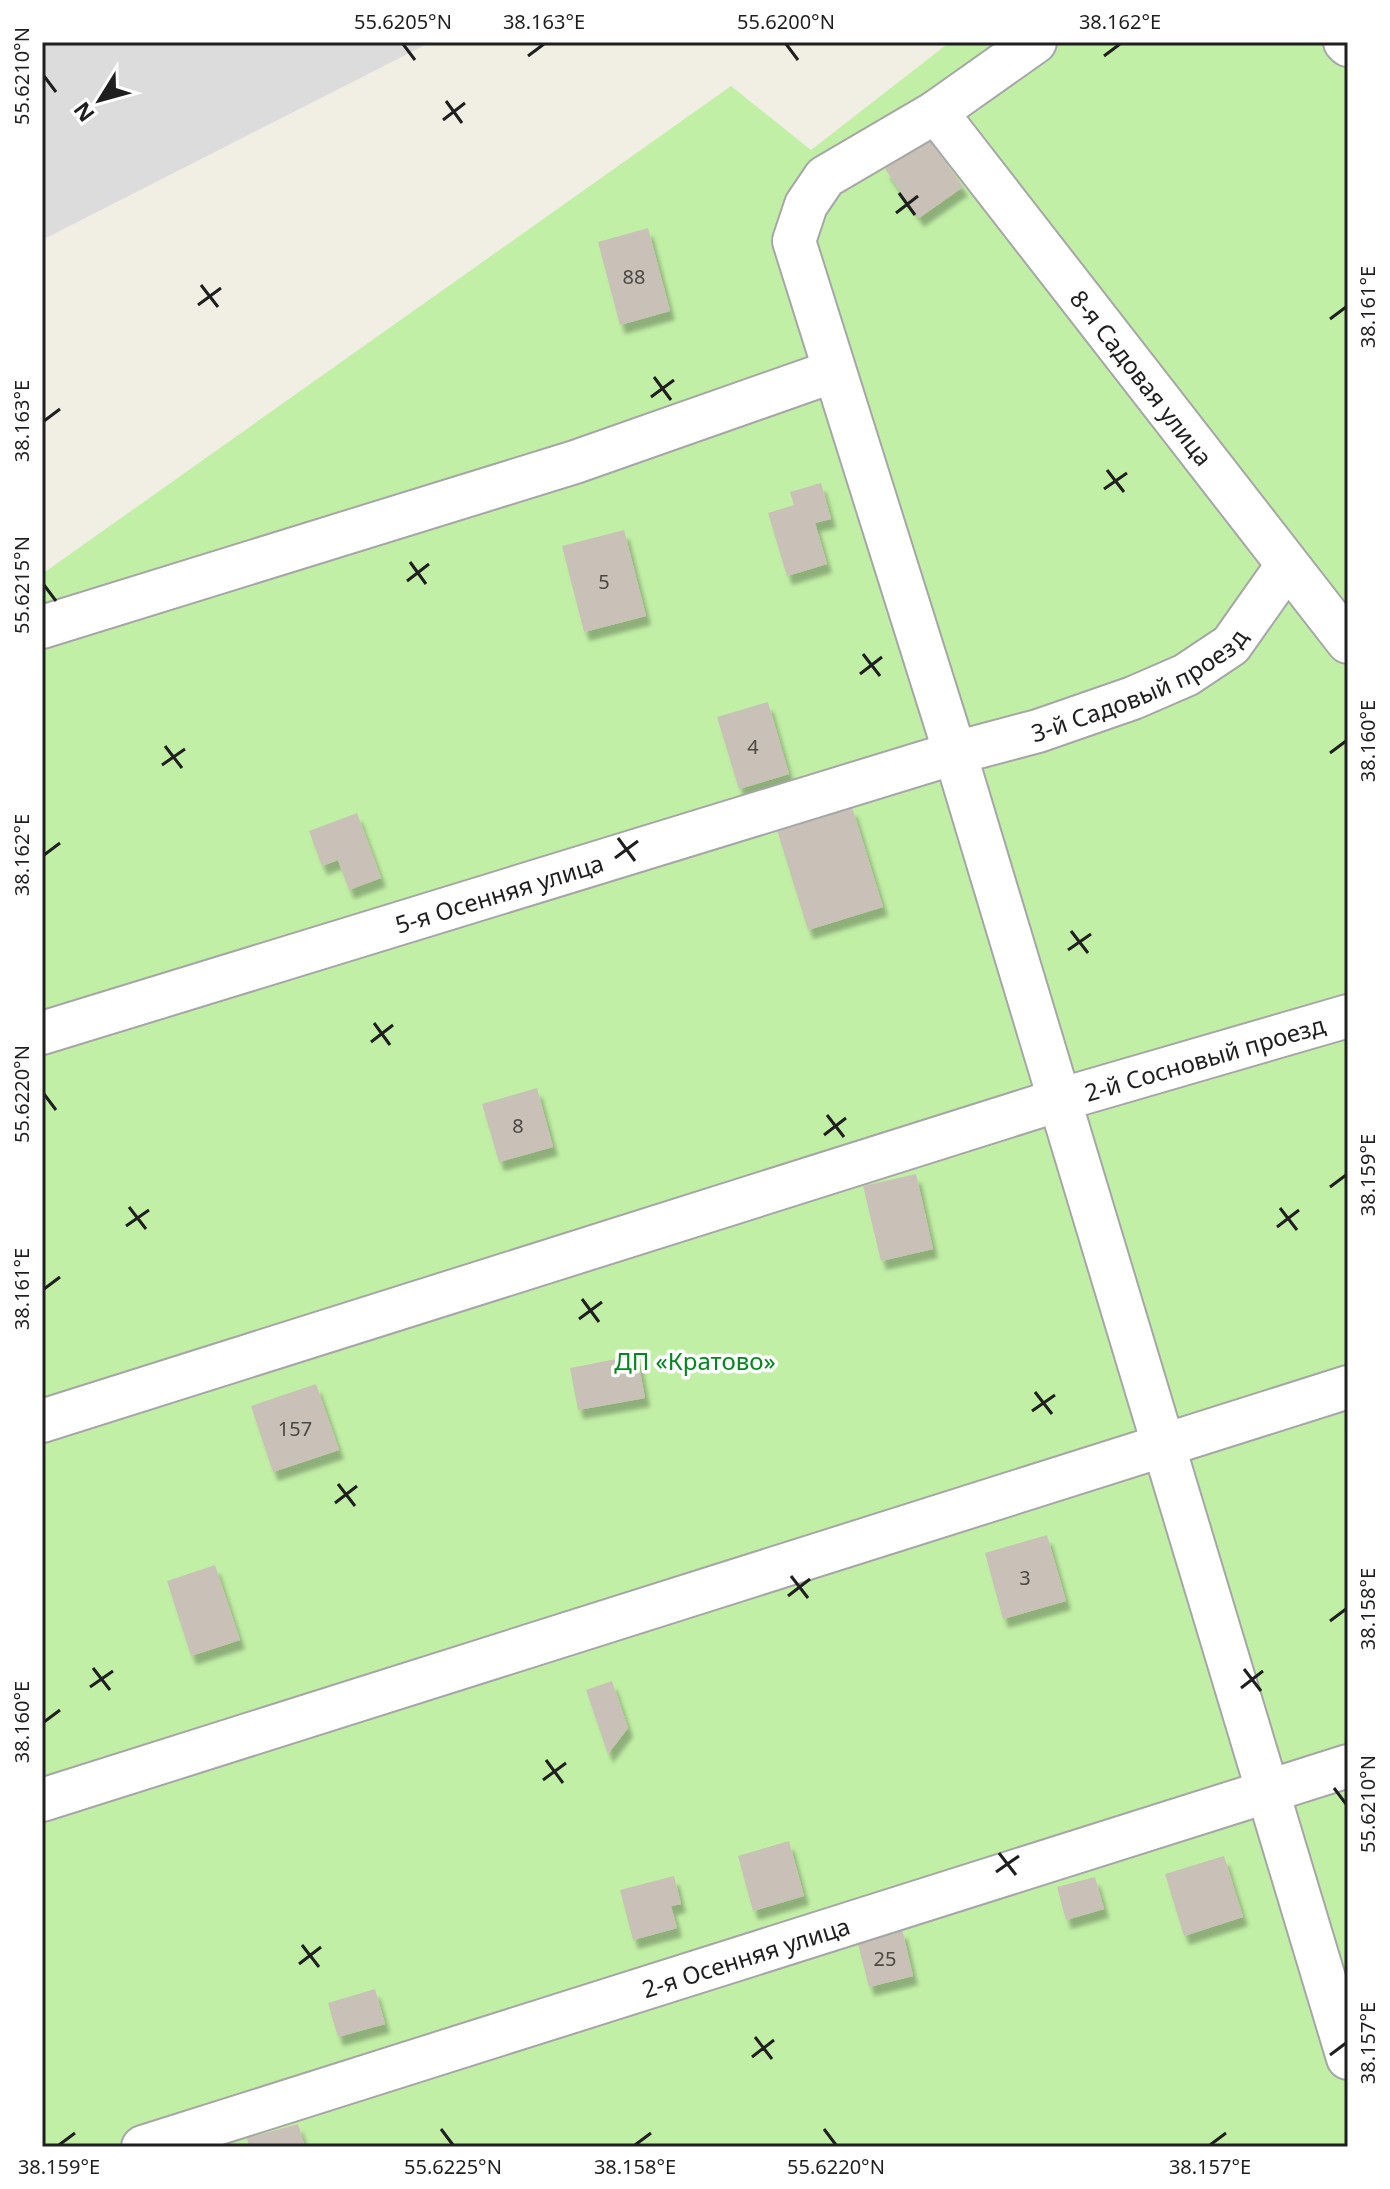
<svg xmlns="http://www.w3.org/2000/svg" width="1390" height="2189" font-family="'Noto Sans',sans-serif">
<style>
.residential{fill:#dddcdc}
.grass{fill:#c2efa6}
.building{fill:#c9c1b7;filter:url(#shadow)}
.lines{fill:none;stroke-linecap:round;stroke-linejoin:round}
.street-casing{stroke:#a6a6a6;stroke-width:46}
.street{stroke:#fff;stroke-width:42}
.ticks{fill:none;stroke:#1f1f1f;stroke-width:3}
.labels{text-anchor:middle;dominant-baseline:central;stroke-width:7;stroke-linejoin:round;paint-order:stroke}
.number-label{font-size:20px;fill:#4a4845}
.street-label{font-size:24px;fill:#1f1f1f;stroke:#fff}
.park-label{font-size:24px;fill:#01891c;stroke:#fff}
.neatline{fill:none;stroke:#1f1f1f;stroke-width:3}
.ticks-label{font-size:20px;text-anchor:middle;fill:#1f1f1f}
</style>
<defs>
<filter id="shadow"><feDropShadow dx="5" dy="9" stdDeviation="2" flood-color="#0004"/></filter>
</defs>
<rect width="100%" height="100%" fill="#f1eee4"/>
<!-- residential -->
<path class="residential" d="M42 42H431L42 240Z"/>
<!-- grass -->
<path class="grass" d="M950 42H1348V2147H42V574L731 86 811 150Z"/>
<!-- building -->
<path class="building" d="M929 138 963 187 919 218 885 169Z
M648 228 670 311 620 325 598 242Z
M821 483 831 519 815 523 827 564 787 576 768 513 794 505 790 492Z
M624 530 646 616 584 632 562 546Z
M768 702 789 774 739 789 717 717Z
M852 807 883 907 808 930 777 830Z
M357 813 381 878 349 890 338 860 322 866 309 831Z
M537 1088 553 1147 499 1162 482 1104Z
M916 1174 933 1249 881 1261 863 1186Z
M637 1355 645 1398 578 1410 570 1368Z
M316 1384 339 1450 273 1472 251 1406Z
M1047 1535 1066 1601 1003 1619 985 1553Z
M215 1565 240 1640 191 1656 167 1581Z
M612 1681 628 1728 608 1754 586 1690Z
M789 1841 804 1896 753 1911 738 1856Z
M1224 1856 1243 1917 1184 1936 1165 1874Z
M674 1876 681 1904 671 1906 677 1928 633 1940 620 1890Z
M1095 1877 1104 1909 1066 1920 1057 1887Z
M902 1929 913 1976 869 1987 857 1940Z
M375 1989 385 2024 338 2037 328 2003Z
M298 2124 305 2147H249L247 2138Z"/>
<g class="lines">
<!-- street casing -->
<g class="street-casing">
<g id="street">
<path d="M1035 42 936 112 825 177 806 205 794 241 955 753 1348 2058"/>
<path d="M1345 42 1348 45"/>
<path id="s1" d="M936 112 1348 642"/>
<path d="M42 627 575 462 834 371"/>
<path id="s2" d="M42 1033 955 753 1038 731 1133 698 1186 675 1231 645 1286 567"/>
<path id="s3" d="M42 1421 1059 1100 1348 1016"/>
<path d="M42 1800 1348 1387"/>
<path id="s4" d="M143 2147 1348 1766"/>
</g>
</g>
<!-- street -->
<use href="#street" class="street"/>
</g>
<!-- ticks -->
<path class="ticks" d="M403 44 415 60M786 44 798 60M528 56 544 44M1104 56 1120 44M44 76 56 92M446 101 462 123M443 120 465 103M899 193 915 215M896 213 918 196M201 285 218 307M198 305 221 288M1330 319 1346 307M654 377 671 400M651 397 674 380M44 421 60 409M1107 470 1124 492M1104 489 1127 473M410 562 426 584M407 581 429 564M44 585 56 601M863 654 880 676M860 674 882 657M165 746 182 768M1330 753 1346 741M162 765 185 749M618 838 635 861M44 855 60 843M615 858 638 841M1071 931 1088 953M1068 950 1091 934M374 1023 390 1045M371 1042 393 1025M44 1094 56 1110M827 1115 844 1137M824 1135 846 1118M1330 1187 1346 1175M129 1207 146 1229M1280 1208 1297 1230M126 1226 149 1210M1277 1227 1299 1210M44 1289 60 1277M582 1299 599 1322M579 1319 602 1302M1035 1392 1052 1414M1032 1411 1055 1395M338 1484 355 1506M335 1503 357 1486M791 1576 808 1598M788 1596 810 1579M1330 1621 1346 1609M93 1668 110 1690M1244 1669 1261 1691M90 1687 113 1671M1241 1688 1263 1671M44 1722 60 1710M546 1760 563 1783M543 1780 566 1763M1334 1788 1346 1804M999 1853 1016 1875M996 1872 1019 1856M302 1945 319 1967M299 1964 321 1947M755 2037 772 2059M1330 2055 1346 2043M752 2057 774 2040M441 2129 453 2145M824 2129 836 2145M59 2145 75 2133M635 2145 651 2133M1210 2145 1226 2133"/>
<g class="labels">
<!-- number labels -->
<g class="number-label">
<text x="634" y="276">88</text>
<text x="604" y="581">5</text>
<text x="753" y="746">4</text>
<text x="518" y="1125">8</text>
<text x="295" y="1428">157</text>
<text x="1025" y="1577">3</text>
<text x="885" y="1958">25</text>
</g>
<!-- street labels -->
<g class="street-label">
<text stroke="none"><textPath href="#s1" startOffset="336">8-я Садовая улица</textPath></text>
<text stroke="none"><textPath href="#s2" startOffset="1152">3-й Садовый проезд</textPath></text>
<text stroke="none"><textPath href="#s2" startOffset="478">5-я Осенняя улица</textPath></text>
<text stroke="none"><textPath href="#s3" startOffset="1218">2-й Сосновый проезд</textPath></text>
<text stroke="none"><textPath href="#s4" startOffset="632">2-я Осенняя улица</textPath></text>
</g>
<!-- park labels -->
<g class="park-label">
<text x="695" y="1360">ДП «Кратово»</text>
</g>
</g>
<!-- border -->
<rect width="1390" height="2189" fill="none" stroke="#ffffff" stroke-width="88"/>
<!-- north arrow -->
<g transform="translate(100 100) rotate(233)" stroke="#ffffff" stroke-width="6" paint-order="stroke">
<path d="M0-6L14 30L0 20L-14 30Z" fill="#1f1f1f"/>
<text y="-12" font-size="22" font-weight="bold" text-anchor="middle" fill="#1f1f1f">N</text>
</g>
<rect x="44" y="44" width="1302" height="2101" class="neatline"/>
<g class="ticks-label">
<text x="403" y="29">55.6205°N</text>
<text x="544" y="29">38.163°E</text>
<text x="786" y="29">55.6200°N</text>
<text x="1120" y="29">38.162°E</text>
<text transform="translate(22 76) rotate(-90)" y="7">55.6210°N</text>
<text transform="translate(1368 307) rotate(-90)" y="7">38.161°E</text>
<text transform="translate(22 421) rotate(-90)" y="7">38.163°E</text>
<text transform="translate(22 585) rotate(-90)" y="7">55.6215°N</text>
<text transform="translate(1368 741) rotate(-90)" y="7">38.160°E</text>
<text transform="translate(22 855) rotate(-90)" y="7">38.162°E</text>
<text transform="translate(22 1094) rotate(-90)" y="7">55.6220°N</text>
<text transform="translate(1368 1175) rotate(-90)" y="7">38.159°E</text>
<text transform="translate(22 1289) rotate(-90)" y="7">38.161°E</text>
<text transform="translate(1368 1609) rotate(-90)" y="7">38.158°E</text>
<text transform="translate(22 1722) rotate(-90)" y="7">38.160°E</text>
<text transform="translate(1368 1804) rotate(-90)" y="7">55.6210°N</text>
<text transform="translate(1368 2043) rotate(-90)" y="7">38.157°E</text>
<text x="59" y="2174">38.159°E</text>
<text x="453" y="2174">55.6225°N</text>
<text x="635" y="2174">38.158°E</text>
<text x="836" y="2174">55.6220°N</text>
<text x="1210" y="2174">38.157°E</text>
</g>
</svg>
